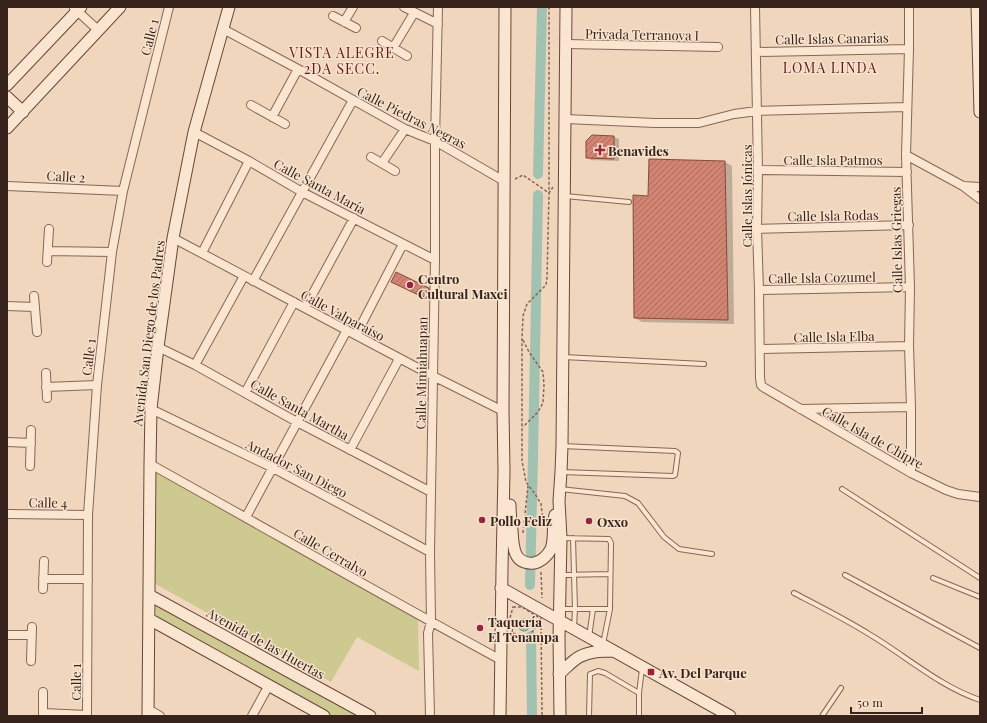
<svg xmlns="http://www.w3.org/2000/svg" width="987" height="723" font-family="'Playfair Display',serif">
<style>
.park{fill:#cec891}
.water{fill:url(#water-ripples);stroke:#688e7d}
.shadow{fill:#0003}
.lines{fill:none;stroke-linecap:round;stroke-linejoin:round}
.canal{stroke:#a1c1b1;stroke-width:10}
.building{fill:url(#building-hatch);stroke:#88493b}
.lane-casing{stroke:#886656;stroke-width:6}
.street-casing{stroke:#886656;stroke-width:10}
.secondary-casing{stroke:#6a4739;stroke-width:13}
.path{stroke:#886656;stroke-width:1.5;stroke-dasharray:3 2;stroke-linecap:butt}
.lane{stroke:#fae5d1;stroke-width:4}
.street{stroke:#fae5d1;stroke-width:8}
.secondary{stroke:#fae5d1;stroke-width:11}
.poi-dot{fill:#9a233d;stroke:#f7e2cd;stroke-width:1.5}
.labels{text-anchor:middle;dominant-baseline:central;stroke-width:3;stroke-linejoin:round;paint-order:stroke}
.street-label{font-size:13px;fill:#37231b;stroke:#f7e2cd}
.poi-label{font-size:13px;font-weight:bold;fill:#37231b;stroke:#f7e2cd;text-anchor:start}
.neighbourhood-label{font-size:14px;letter-spacing:1px;fill:#651919;stroke:#f7e2cd}
</style>
<defs>
<pattern id="water-ripples" width="26" height="14" patternUnits="userSpaceOnUse"><rect width="26" height="14" fill="#a1c1b1"/><path d="M2 4q2-2 4 0t4 0M15 11q2-2 4 0t4 0" fill="none" stroke="#849c8f"/></pattern>
<pattern id="building-hatch" width="6" height="6" patternUnits="userSpaceOnUse"><rect width="6" height="6" fill="#d08471"/><path d="M-1 1l2-2M0 6l6-6M5 7l2-2" fill="none" stroke="#aa6c5c"/></pattern>
</defs>
<rect width="100%" height="100%" fill="#efd6bd"/>
<!-- park -->
<path class="park" d="M153 470 418 618 419 671 357 637 331 682 152 582Z
M155 602 360 716H332L156 620Z"/>
<!-- water -->
<path class="water" d="M518 625a6 6 0 1 1 12 0a6 6 0 1 1-12 0Z"/>
<!-- shadow -->
<path class="shadow" d="M592 136 614 137 619 139V161L591 160 587 157Z
M650 160 725 162 732 166 734 324 642 322 635 318 649 197Z
M397 284 429 289 434 292 433 301Z"/>
<g class="lines">
<!-- canal -->
<path class="canal" d="M538 174 542 7
M530 585 533 457 538 195
M531 636 532 716"/>
</g>
<!-- building -->
<path class="building" d="M592 135 614 136V159L586 158V141Z
M649 159 725 161 728 320 634 318 633 195 648 196Z
M396 272 429 288V300L391 282Z"/>
<g class="lines">
<!-- lane casing -->
<g class="lane-casing">
<path id="lane" d="M565 196 629 202
M563 357 704 364
M562 472 673 476 675 475 678 453 675 451 562 446
M560 489 625 496 638 503 664 537 679 549 712 554
M842 489 980 578
M562 538 609 539 611 543 610 609 603 644
M573 538 575 609 574 628
M561 575 610 574
M845 575 980 648
M933 578 980 597
M794 593C819 606 845 619 869 634 906 656 939 686 980 700
M560 609H610
M589 637 593 609
M589 716 590 674 598 671 605 673 639 693
M639 716V693L642 669
M822 716 841 688"/>
</g>
<!-- street casing -->
<g class="street-casing">
<path id="street" d="M404 7 438 24
M755 7 758 170 757 229 759 290 760 378 761 385 763 387 911 473 946 490 958 494 980 497
M909 7V49L906 155 910 287 909 346 911 407V473
M74 8 98 30
M333 16 356 28
M344 22 353 7
M223 29 298 69 405 129 435 141 504 181
M382 41 407 56
M566 44 718 47
M393 48 414 13
M756 52 909 49
M251 105 285 124
M272 117 298 69
M566 119 655 123H699L734 114 757 111 907 107
M194 132 249 161 302 192 435 260
M906 155 963 186 980 199
M371 157 395 171
M382 163 405 129
M758 170 907 172
M7 186 123 191
M964 186 980 187
M757 229 909 225
M173 238 433 376 503 411
M48 251 112 252
M202 253 249 161
M47 262 49 229
M253 281 353 100
M759 290 910 287
M34 296 37 332
M7 306 35 307
M305 308 354 218
M356 335 403 244
M158 347 195 365 297 422 431 492
M760 349 909 346
M195 365 244 276
M46 373 47 398
M46 387 97 385
M245 393 294 302
M151 409 273 468 430 552
M800 409 911 407
M7 442 31 443
M350 450 399 359
M150 464C267 529 383 596 501 660
M30 466 31 430
M7 514 88 515
M246 517 347 330
M43 579H88
M43 589 44 561
M7 635H31
M31 661 32 627
M43 692V716
M148 709 160 716
M43 713 87 715
M87 716 88 515 97 385 112 252 123 191 169 7
M252 716 269 685
M430 716 428 633 431 622 430 552 435 260V141L438 7"/>
</g>
<!-- secondary casing -->
<g class="secondary-casing">
<path id="secondary" d="M977 7 980 112
M7 85 81 7
M7 97 23 112
M7 128 120 7
M510 505C510 513 511 522 512 530 513 546 513 565 534 563 541 562 548 555 551 549 555 539 552 526 555 515
M501 588 730 716
M149 595 370 716
M149 619 324 716
M559 674C565 669 572 661 579 657 590 651 602 651 614 651
M148 716 150 464 151 409 158 347 173 238 194 132 229 7
M500 716 502 569 504 471 503 411 505 7
M560 716 559 638 561 538 559 501 561 472 562 446 566 7"/>
</g>
<!-- path -->
<path class="path" d="M515 179 523 175 549 193 553 187
M523 340 529 352 543 372 544 385 543 403 538 412 523 427
M543 521 541 504 535 494 526 482 522 461V339L523 316 527 304 546 285 547 278 549 193V7
M523 533 528 486
M541 572 542 598
M513 607H522L541 619 534 630 527 636 512 633 513 624 510 618Z
M541 622 542 716"/>
<!-- lane -->
<use href="#lane" class="lane"/>
<!-- street -->
<use href="#street" class="street"/>
<!-- secondary -->
<use href="#secondary" class="secondary"/>
</g>
<!-- markers -->
<g class="poi-dot">
<path d="M598 144h4v4h4v4h-4v4h-4v-4h-4v-4h4z"/>
<circle cx="410" cy="285" r="4"/>
<circle cx="482" cy="520" r="4"/>
<circle cx="589" cy="521" r="4"/>
<circle cx="480" cy="628" r="4"/>
<rect x="647" y="668" width="8" height="8" rx="2"/>
</g>
<g class="labels">
<!-- street labels -->
<g class="street-label">
<text transform="translate(642 34) rotate(1)">Privada Terranova I</text>
<text transform="translate(149 37) rotate(-76)">Calle 1</text>
<text transform="translate(832 38) rotate(-1)">Calle Islas Canarias</text>
<text transform="translate(412 117) rotate(27)">Calle Piedras Negras</text>
<text x="833" y="159">Calle Isla Patmos</text>
<text transform="translate(66 176) rotate(3)">Calle 2</text>
<text transform="translate(320 186) rotate(28)">Calle Santa María</text>
<text transform="translate(746 196) rotate(-90)">Calle Islas Jónicas</text>
<text transform="translate(833 215) rotate(-1)">Calle Isla Rodas</text>
<text transform="translate(896 240) rotate(-91)">Calle Islas Griegas</text>
<text transform="translate(822 277) rotate(-1)">Calle Isla Cozumel</text>
<text transform="translate(343 315) rotate(28)">Calle Valparaíso</text>
<text transform="translate(148 333) rotate(-83)">Avenida San Diego de los Padres</text>
<text transform="translate(834 336) rotate(-1)">Calle Isla Elba</text>
<text transform="translate(88 357) rotate(-83)">Calle 1</text>
<text transform="translate(421 373) rotate(-89)">Calle Mimiahuapan</text>
<text transform="translate(300 409) rotate(29)">Calle Santa Martha</text>
<text transform="translate(873 437) rotate(29)">Calle Isla de Chipre</text>
<text transform="translate(297 468) rotate(27)">Andador San Diego</text>
<text transform="translate(48 502) rotate(1)">Calle 4</text>
<text transform="translate(331 552) rotate(30)">Calle Cerralvo</text>
<text transform="translate(266 643) rotate(29)">Avenida de las Huertas</text>
<text transform="translate(75 682) rotate(-90)">Calle 1</text>
</g>
<!-- poi labels -->
<g class="poi-label">
<text x="608" y="150">Benavides</text>
<text x="418" y="278">Centro<tspan x="418" dy="15">Cultural Maxei</tspan></text>
<text x="490" y="520">Pollo Feliz</text>
<text x="597" y="521">Oxxo</text>
<text x="488" y="621">Taquería<tspan x="488" dy="15">El Tenampa</tspan></text>
<text x="659" y="672">Av. Del Parque</text>
</g>
<!-- neighbourhood labels -->
<g class="neighbourhood-label">
<text x="342" y="52">VISTA ALEGRE<tspan x="342" dy="16">2DA SECC.</tspan></text>
<text x="830" y="67">LOMA LINDA</text>
</g>
</g>
<!-- border -->
<rect width="987" height="723" fill="none" stroke="#37231b" stroke-width="16"/>
<!-- scale -->
<path d="M851 707v6h71v-6" fill="none" stroke="#37231b" stroke-width="2"/>
<text x="857" y="707" font-size="12" fill="#37231b" stroke="#f7e2cd" stroke-width="3" paint-order="stroke">50 m</text>
</svg>
